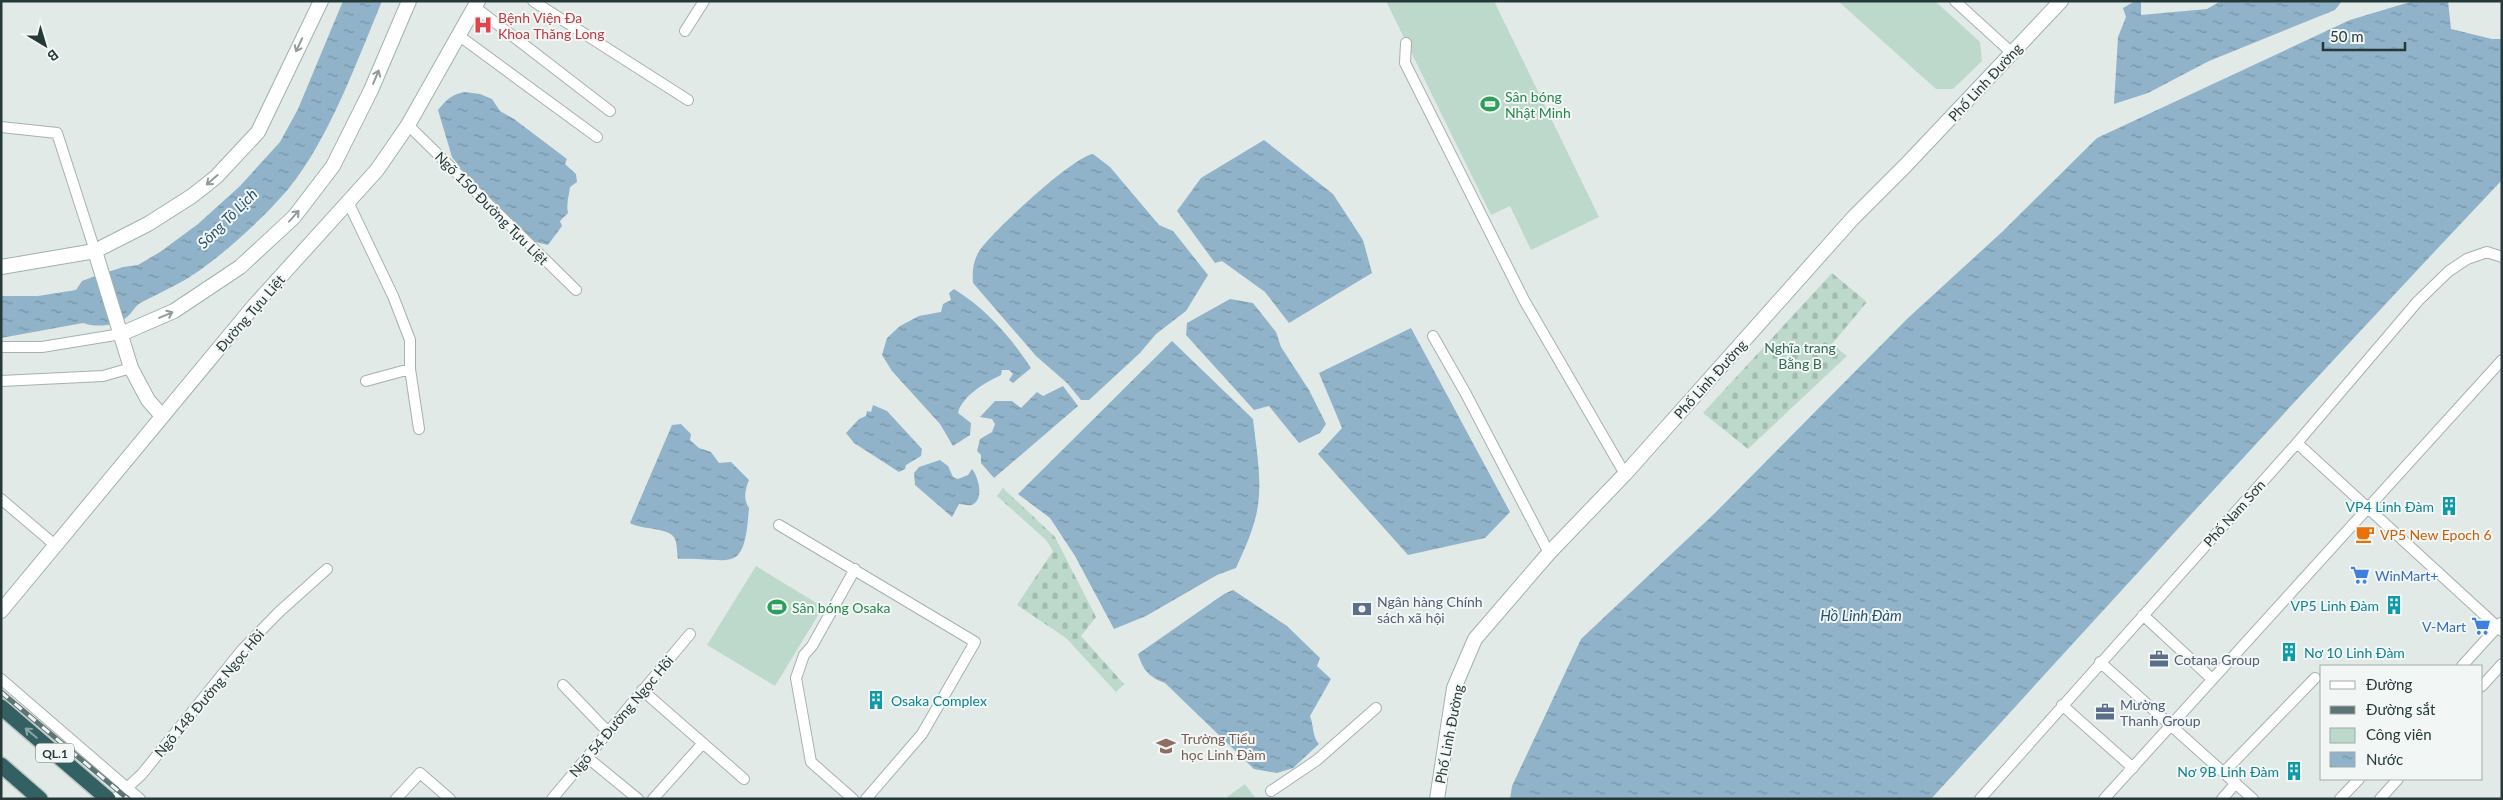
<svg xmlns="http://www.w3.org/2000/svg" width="2503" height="800" font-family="Lato,sans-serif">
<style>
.cemetery{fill:url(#cemetery-stones)}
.park{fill:#bdd9cb}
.water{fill:url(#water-ripples)}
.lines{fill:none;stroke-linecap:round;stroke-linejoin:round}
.street-casing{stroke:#a5b1b0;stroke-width:12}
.secondary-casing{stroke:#9fb2af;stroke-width:16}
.highway-casing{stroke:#bdc4c3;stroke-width:18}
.street{stroke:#fff;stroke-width:10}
.secondary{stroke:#fff;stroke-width:14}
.highway{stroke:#336062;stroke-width:15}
.rail-casing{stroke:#5e7474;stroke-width:5}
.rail{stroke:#f2f7f6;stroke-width:3;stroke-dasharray:9;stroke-linecap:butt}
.oneway{stroke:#929c9c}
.oneway2{stroke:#89a4a5}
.labels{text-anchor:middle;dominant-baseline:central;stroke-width:4;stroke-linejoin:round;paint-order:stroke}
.shield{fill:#f2f7f6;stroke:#627271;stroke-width:1}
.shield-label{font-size:12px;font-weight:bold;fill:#243938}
.health-label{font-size:14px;fill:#be3a42;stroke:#f2f7f6;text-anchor:start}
.street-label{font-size:14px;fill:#243938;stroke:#f2f7f6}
.leisure-label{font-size:14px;fill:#27864d;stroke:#f2f7f6;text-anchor:start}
.park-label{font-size:14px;fill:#336b56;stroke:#f2f7f6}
.culture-label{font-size:14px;fill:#0d838f;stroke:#f2f7f6;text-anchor:end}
.food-label{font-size:14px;fill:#c56008;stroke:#f2f7f6;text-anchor:start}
.shop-label{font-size:14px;fill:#366cbe;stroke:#f2f7f6;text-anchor:start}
.service-label{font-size:14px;fill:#4e5e75;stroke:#f2f7f6;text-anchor:start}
.education-label{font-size:14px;fill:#785e54;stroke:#f2f7f6;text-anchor:start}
.water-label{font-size:15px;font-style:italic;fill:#25516e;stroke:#f2f7f6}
</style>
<defs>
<pattern id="cemetery-stones" width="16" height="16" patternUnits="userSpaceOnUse" patternTransform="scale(1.25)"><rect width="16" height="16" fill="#bdd9cb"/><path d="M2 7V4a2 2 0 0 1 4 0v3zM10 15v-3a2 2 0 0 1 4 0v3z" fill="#a2bbaf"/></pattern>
<pattern id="water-ripples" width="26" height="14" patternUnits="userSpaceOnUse" patternTransform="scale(1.25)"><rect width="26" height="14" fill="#90b3c9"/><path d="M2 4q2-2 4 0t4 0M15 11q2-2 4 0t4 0" fill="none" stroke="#7593a4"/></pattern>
</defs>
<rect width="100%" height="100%" fill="#e2eae8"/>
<!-- cemetery -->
<path class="cemetery" d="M1832 273 1867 302 1832 344 1847 356 1748 449 1703 413Z
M1003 488 1055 537 1096 617 1081 636 1124 684 1116 692 1066 638 1017 605 1053 551 1046 540 997 496Z"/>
<!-- park -->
<path class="park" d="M1386 1H1494L1599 217 1531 250 1510 206 1491 215Z
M1838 1H1935L1980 42 1982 61 1953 89H1936Z
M756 566 823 607 775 686 707 645Z
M1245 784 1256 799H1228L1227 797Z"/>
<!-- water -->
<path class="water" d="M343 1H382C358 59 328 141 289 188 264 218 216 262 183 281 170 288 156 295 142 302 136 305 134 310 129 315 119 326 96 328 83 323L1 338V296H38L76 290 82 281 90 278 123 267 138 265 160 252 198 224 240 186 280 142 298 109Z
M2135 1H2141V15L2207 9 2221 1H2342L2335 10 2209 61 2148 93 2114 104 2118 37 2126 17 2123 8Z
M2413 1H2448L2451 29 2492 39H2502V180C2309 384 2120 592 1931 799H1510L1512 786 1581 639 1715 513 1908 318 2002 232 2097 138 2350 20Z
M465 92 480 94 492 99 500 111 514 119 567 159 565 164 576 174 577 182 570 187C569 195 566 205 568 213L560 221 562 226 548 245 535 242 478 190 452 157 438 110C446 100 452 94 465 92Z
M1264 140 1333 194 1363 240 1372 273 1289 323 1265 292 1222 261 1215 263 1177 211 1201 178Z
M1093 154 1110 167 1159 225 1173 231 1208 275 1186 311 1156 334 1140 353 1089 400H1081L1067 383 1036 356 973 283C972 272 973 263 978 253 989 234 1074 156 1093 154Z
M954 289C986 309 1010 336 1031 368L1013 383 1009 380 1013 374 1009 370H1002L1001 375C986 382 962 396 958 413L971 423 970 435 953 446 940 424 892 371 882 355 887 338 900 326 919 316 941 312 943 304 951 300 949 293Z
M1230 299 1253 303 1276 332 1281 347 1309 390 1326 424 1320 433 1299 443 1269 406 1254 410 1186 335 1187 323Z
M1411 328 1510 512 1485 538 1408 555 1318 454 1342 428 1319 373Z
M1172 341 1253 419C1256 447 1262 477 1258 505 1255 527 1245 548 1236 568L1217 575 1146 616 1114 629 1075 556 1050 518 1018 494Z
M1063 386 1078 406 994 478 981 463V455L977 451 980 439 992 432 995 424 992 419 980 417 995 401H1012L1021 408 1037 392 1043 396Z
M873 405 887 411 922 449 921 456 906 465 905 469 899 472 854 443 846 433 859 419 866 416 867 411 871 412Z
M681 424 691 434 690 440 699 448 711 452 719 463 731 462 749 480C745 490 743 499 749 508 744 577 733 557 678 559 677 553 677 544 675 539 671 527 641 530 630 523L672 425Z
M940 460 948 466 953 477 958 479 968 475 972 469C978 476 985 499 972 505 968 506 963 504 959 504L952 517 915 485 914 473 919 467Z
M1233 590 1287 626 1320 658 1317 666 1331 679 1310 716C1314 726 1312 736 1319 744L1293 768 1277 773 1254 769 1165 683C1149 677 1143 670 1138 654L1224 594Z"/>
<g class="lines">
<!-- street casing -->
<g class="street-casing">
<path id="street" d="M533 1 688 100
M1955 1 2012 53
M475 7 610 111
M685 31 704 1
M458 35 597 137
M1406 43 1405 63 1524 300 1625 474
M408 125 576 290
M1 127 57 133 95 251
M349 204 393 296 410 340V369L419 429
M1433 336 1466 394 1549 553
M1 347H42L121 334
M1 381 103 376 131 368
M366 381 410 369
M2297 443 2502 631
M1 499 55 545
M779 525 975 642 922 734 866 799
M2143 615 2212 679
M2100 662 2253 799
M2462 666 2501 623
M1 679 140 799
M563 685 608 732
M2482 686 2502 664
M642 690 744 779
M2062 705 2133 768
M588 758 638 799
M2224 772 2315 678
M1271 791 1317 760 1376 708
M115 799 142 774 242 650 279 612 327 569
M396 799 420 773 450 799
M552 799 690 634
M653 799 703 743
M853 799 811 762 796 678 804 655 812 646 855 569
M1980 799 2297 443 2418 301 2449 271 2467 259 2487 252 2502 257
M2104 799 2502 360
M2222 799 2236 783
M2340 799 2359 779
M2380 799 2398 779"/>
</g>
<!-- secondary casing -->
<g class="secondary-casing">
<path id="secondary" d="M95 251 131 368 148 400 162 416
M1 267 95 251 148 224 192 196 216 177 258 132 321 1
M121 334 174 311 240 267 294 217 333 166 371 90 409 1
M1 611 253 307 377 170 408 125 478 1
M1437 799 1454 688 1475 639 1549 553 1625 474 1853 218 1906 165 2061 1"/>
</g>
<!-- highway casing -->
<g class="highway-casing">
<path id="highway" d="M1 707 108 799
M1 765 40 799"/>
</g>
<!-- street -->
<use href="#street" class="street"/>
<!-- secondary -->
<use href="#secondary" class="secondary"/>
<!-- highway -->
<use href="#highway" class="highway"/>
<!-- rail casing -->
<g class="rail-casing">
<path id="rail" d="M1 692 128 799"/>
</g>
<!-- rail -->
<use href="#rail" class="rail"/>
</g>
<!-- one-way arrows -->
<defs><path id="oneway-shaft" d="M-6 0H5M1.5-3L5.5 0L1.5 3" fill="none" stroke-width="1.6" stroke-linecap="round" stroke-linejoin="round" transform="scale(1.25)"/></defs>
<g class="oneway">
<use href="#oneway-shaft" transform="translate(299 45) rotate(115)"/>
<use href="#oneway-shaft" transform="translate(376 77) rotate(-67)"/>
<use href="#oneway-shaft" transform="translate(212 180) rotate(139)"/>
<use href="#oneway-shaft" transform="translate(294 216) rotate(-48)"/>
<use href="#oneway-shaft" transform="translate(166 315) rotate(-23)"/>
</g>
<use class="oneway2" href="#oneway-shaft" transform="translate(31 733) rotate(-140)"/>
<!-- icons -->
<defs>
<g id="hospital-bare" transform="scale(1.5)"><path d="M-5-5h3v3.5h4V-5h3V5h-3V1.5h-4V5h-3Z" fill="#e0444e" stroke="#f2f7f6" stroke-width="2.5" paint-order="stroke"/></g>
<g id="stadium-bare" transform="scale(1.5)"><path d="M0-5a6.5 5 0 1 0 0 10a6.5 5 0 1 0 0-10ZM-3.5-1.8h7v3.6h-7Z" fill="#2e9e5b" stroke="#f2f7f6" stroke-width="2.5" paint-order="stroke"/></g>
<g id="building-bare" transform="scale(1.5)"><path d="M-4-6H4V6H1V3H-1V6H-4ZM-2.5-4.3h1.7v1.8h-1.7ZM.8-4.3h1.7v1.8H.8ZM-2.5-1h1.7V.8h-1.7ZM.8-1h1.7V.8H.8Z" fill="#0f9aa8" stroke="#f2f7f6" stroke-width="2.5" paint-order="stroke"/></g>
<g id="cafe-bare" transform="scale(1.5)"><path d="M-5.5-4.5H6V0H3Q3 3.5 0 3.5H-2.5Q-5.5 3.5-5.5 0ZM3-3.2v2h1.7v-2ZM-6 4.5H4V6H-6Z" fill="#e8710a" stroke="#f2f7f6" stroke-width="2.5" paint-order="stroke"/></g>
<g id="supermarket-bare" transform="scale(1.5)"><path d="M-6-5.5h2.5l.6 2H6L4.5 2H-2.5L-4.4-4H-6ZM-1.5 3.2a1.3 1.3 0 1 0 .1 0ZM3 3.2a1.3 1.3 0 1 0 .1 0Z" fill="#3f7fe0" stroke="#f2f7f6" stroke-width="2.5" paint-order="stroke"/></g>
<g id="bank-bare" transform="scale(1.5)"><path d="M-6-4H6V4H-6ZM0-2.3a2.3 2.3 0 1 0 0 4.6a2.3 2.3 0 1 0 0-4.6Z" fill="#5c6f8a" stroke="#f2f7f6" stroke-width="2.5" paint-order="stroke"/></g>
<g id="office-bare" transform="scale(1.5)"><path d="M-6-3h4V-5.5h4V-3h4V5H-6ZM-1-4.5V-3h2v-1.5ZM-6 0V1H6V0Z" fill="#5c6f8a" stroke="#f2f7f6" stroke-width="2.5" paint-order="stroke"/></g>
<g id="school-bare" transform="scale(1.5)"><path d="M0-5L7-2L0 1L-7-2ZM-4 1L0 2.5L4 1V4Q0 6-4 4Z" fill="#8d6e63" stroke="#f2f7f6" stroke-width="2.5" paint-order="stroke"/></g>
</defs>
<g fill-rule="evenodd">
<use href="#hospital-bare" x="483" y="25"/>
<use href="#stadium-bare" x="1490" y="104"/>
<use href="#building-bare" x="2449" y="506"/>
<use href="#cafe-bare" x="2365" y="534"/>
<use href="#supermarket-bare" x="2360" y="575"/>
<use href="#building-bare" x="2394" y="605"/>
<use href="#stadium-bare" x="777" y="607"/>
<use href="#bank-bare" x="1362" y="609"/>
<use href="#supermarket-bare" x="2481" y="626"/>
<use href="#building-bare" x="2289" y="652"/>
<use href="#office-bare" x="2159" y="659"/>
<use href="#building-bare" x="876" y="700"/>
<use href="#office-bare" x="2105" y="712"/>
<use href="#school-bare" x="1166" y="746"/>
<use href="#building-bare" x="2294" y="771"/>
</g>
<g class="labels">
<!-- shield labels -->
<rect class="shield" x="36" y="743.5" width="38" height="19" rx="4"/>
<g class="shield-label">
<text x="55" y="753">QL.1</text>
</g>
<!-- health labels -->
<g class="health-label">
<text x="498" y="17">Bệnh Viện Đa<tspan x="498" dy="16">Khoa Thăng Long</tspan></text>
</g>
<!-- street labels -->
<g class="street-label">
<text transform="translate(1985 82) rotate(-47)">Phố Linh Đường</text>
<text transform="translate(492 208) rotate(45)">Ngõ 150 Đường Tựu Liệt</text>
<text transform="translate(250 313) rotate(-49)">Đường Tựu Liệt</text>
<text transform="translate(1710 379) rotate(-48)">Phố Linh Đường</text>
<text transform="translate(2234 513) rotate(-48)">Phố Nam Sơn</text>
<text transform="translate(209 693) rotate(-50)">Ngõ 148 Đường Ngọc Hồi</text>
<text transform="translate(621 716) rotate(-50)">Ngõ 54 Đường Ngọc Hồi</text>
<text transform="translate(1449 734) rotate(-79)">Phố Linh Đường</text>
</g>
<!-- leisure labels -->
<g class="leisure-label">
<text x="1505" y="96">Sân bóng<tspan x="1505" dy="16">Nhật Minh</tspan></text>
<text x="792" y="607">Sân bóng Osaka</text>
</g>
<!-- park labels -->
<g class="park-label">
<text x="1800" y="347">Nghĩa trang<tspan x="1800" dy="16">Bằng B</tspan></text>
</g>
<!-- culture labels -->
<g class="culture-label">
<text x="2434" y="506">VP4 Linh Đàm</text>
<text x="2379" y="605">VP5 Linh Đàm</text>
<text x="2304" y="652" text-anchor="start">Nơ 10 Linh Đàm</text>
<text x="891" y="700" text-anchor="start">Osaka Complex</text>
<text x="2279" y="771">Nơ 9B Linh Đàm</text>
</g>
<!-- food labels -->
<g class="food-label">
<text x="2380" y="534">VP5 New Epoch 6</text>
</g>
<!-- shop labels -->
<g class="shop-label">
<text x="2375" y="575">WinMart+</text>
<text x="2466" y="626" text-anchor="end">V-Mart</text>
</g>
<!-- service labels -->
<g class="service-label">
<text x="1377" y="601">Ngân hàng Chính<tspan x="1377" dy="16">sách xã hội</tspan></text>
<text x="2174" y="659">Cotana Group</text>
<text x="2120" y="704">Mường<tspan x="2120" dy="16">Thanh Group</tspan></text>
</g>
<!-- education labels -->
<g class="education-label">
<text x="1181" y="738">Trường Tiểu<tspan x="1181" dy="16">học Linh Đàm</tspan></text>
</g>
<!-- water labels -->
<g class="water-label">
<text transform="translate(227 218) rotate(-45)">Sông Tô Lịch</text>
<text x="1861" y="615">Hồ Linh Đàm</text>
</g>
</g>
<!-- border -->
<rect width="2503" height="800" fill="none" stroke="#243938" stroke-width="5"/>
<!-- legend -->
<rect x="2320" y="665" width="162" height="115" fill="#f2f7f6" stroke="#a0abaa"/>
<rect x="2330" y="681" width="25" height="8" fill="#ffffff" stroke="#a0abaa"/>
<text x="2366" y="690" font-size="15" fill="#243938">Đường</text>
<rect x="2330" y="706" width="25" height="8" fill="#5e7474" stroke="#a0abaa"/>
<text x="2366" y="715" font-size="15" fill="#243938">Đường sắt</text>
<rect x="2330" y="728" width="25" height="15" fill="#bdd9cb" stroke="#a0abaa"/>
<text x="2366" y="740" font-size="15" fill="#243938">Công viên</text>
<rect x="2330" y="752" width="25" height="15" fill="url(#water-ripples)" stroke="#a0abaa"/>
<text x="2366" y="765" font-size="15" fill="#243938">Nước</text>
<!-- north arrow -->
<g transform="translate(45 45) rotate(142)" stroke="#f2f7f6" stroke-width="4" paint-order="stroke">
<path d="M0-4L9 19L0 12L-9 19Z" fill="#243938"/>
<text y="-8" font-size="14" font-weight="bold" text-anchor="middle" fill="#243938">B</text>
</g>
<!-- scale -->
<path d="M2323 42v8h82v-8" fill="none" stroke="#243938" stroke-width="2.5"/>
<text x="2330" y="42" font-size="15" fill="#243938" stroke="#f2f7f6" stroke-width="4" paint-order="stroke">50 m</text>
</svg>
